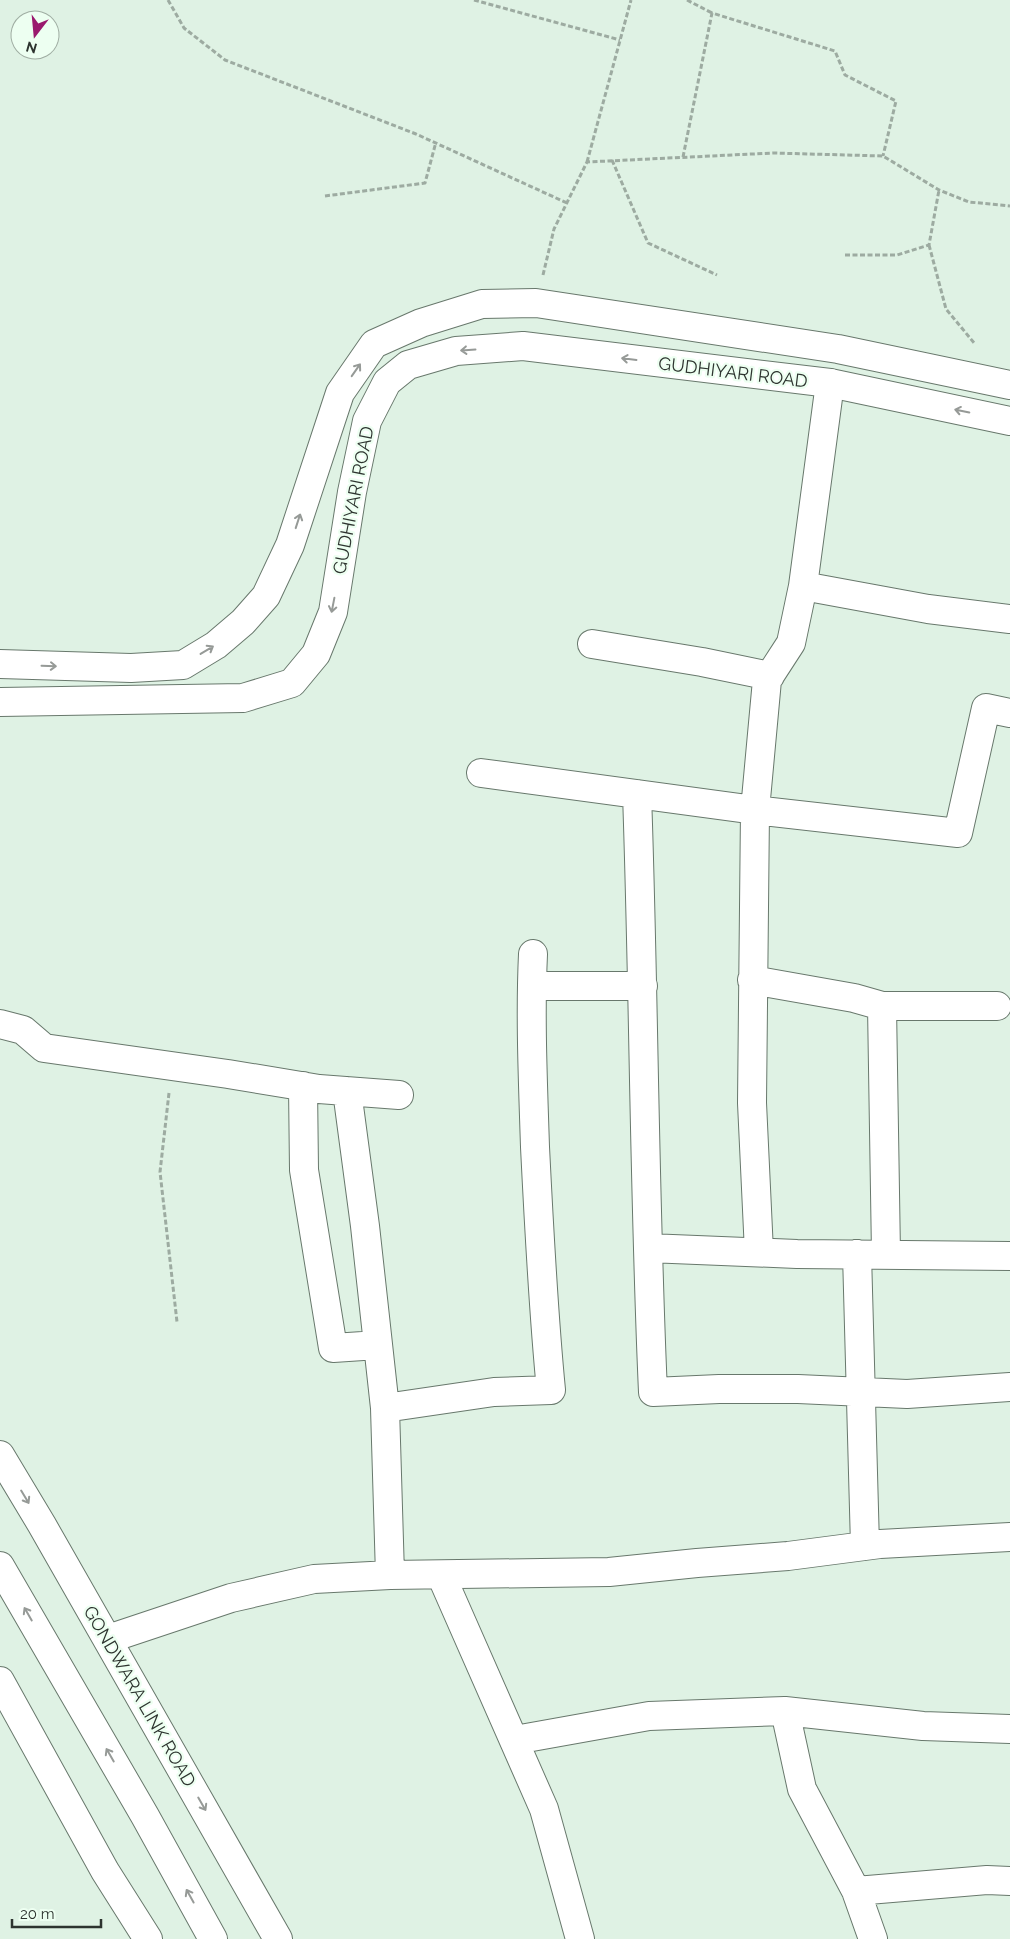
<svg xmlns="http://www.w3.org/2000/svg" width="1010" height="1939" font-family="Raleway,sans-serif">
<style>
.lines{fill:none;stroke-linecap:round;stroke-linejoin:round}
.street-casing{stroke:#68786c;stroke-width:30}
.secondary-casing{stroke:#68786c;stroke-width:30}
.path{stroke:#9daba1;stroke-width:3;stroke-dasharray:5 2.5;stroke-linecap:butt}
.street{stroke:#fff;stroke-width:28}
.secondary{stroke:#fff;stroke-width:28}
.oneway{stroke:#969a97}
.labels{text-anchor:middle;dominant-baseline:central;stroke-width:4.5;stroke-linejoin:round;paint-order:stroke}
.street-label{font-size:18px;fill:#2d342f;stroke:#edfff1}
</style>
<rect width="100%" height="100%" fill="#dff2e4"/>
<g class="lines">
<!-- street casing -->
<g class="street-casing">
<path id="street" d="M803 586 928 609 1010 619
M592 644 702 662 770 676
M481 773 755 810 958 833 986 708 1010 713
M637 794C644 993 644 1193 653 1392L719 1389H798L907 1394 1010 1387
M752 980 854 998 882 1006H997
M532 986H643
M882 1006 886 1254
M0 1024 23 1030 44 1048 228 1074 319 1089 399 1095
M303 1086 304 1170 333 1348 378 1345
M347 1091 365 1226 385 1408 390 1575
M648 1248 797 1254 1010 1256
M759 1252 752 1103 755 810 767 680 791 643 803 586 830 383
M857 1254 865 1546
M385 1408 494 1392 551 1390C543 1309 539 1228 535 1147 533 1083 530 1018 533 954
M441 1575 544 1809 580 1939
M108 1639 231 1598 314 1579 390 1575 609 1572 697 1563 788 1556 880 1544 1010 1537
M0 1681 105 1871 148 1939
M785 1711 802 1789 856 1891 873 1939
M515 1740 649 1716 785 1711 923 1726 1010 1729
M856 1891 987 1880 1010 1881"/>
</g>
<!-- secondary casing -->
<g class="secondary-casing">
<path id="secondary" d="M0 664 131 668 183 665 216 645 243 622 266 596 290 545 340 393 374 344 421 323 482 304 536 303 838 349 1010 385
M0 702 243 698 292 683 316 654 333 612 352 492 367 421 387 382 408 365 456 351 523 346 830 383 1010 421
M0 1455 42 1525 278 1939
M0 1566 145 1816 213 1939"/>
</g>
<!-- path -->
<path class="path" d="M168 0 184 28 225 60 416 134 567 203
M474 0 620 40
M687 0 712 13
M683 157 712 13 835 51 845 75 896 101 883 156
M612 160 648 243 717 275
M587 162 631 0
M325 196 425 183 436 142
M929 245 946 309 975 344
M845 255H897L929 245 939 190
M543 275 554 229 587 162 773 153 883 156 939 190 969 202 1010 206
M169 1093 160 1172 177 1322"/>
<!-- street -->
<use href="#street" class="street"/>
<!-- secondary -->
<use href="#secondary" class="secondary"/>
</g>
<!-- one-way arrows -->
<defs><path id="oneway-shaft" d="M-6 0H5M1.5-3L5.5 0L1.5 3" fill="none" stroke-width="1.6" stroke-linecap="round" stroke-linejoin="round" transform="scale(1.25)"/></defs>
<g class="oneway">
<use href="#oneway-shaft" transform="translate(468 350) rotate(176)"/>
<use href="#oneway-shaft" transform="translate(629 359) rotate(-173)"/>
<use href="#oneway-shaft" transform="translate(356 370) rotate(-55)"/>
<use href="#oneway-shaft" transform="translate(962 411) rotate(-168)"/>
<use href="#oneway-shaft" transform="translate(298 521) rotate(-72)"/>
<use href="#oneway-shaft" transform="translate(333 605) rotate(101)"/>
<use href="#oneway-shaft" transform="translate(207 650) rotate(-31)"/>
<use href="#oneway-shaft" transform="translate(49 666) rotate(2)"/>
<use href="#oneway-shaft" transform="translate(25 1497) rotate(59)"/>
<use href="#oneway-shaft" transform="translate(28 1614) rotate(-120)"/>
<use href="#oneway-shaft" transform="translate(110 1755) rotate(-120)"/>
<use href="#oneway-shaft" transform="translate(202 1804) rotate(60)"/>
<use href="#oneway-shaft" transform="translate(190 1896) rotate(-119)"/>
</g>
<g class="labels">
<!-- street labels -->
<g class="street-label">
<text transform="translate(733 372) rotate(7)">GUDHIYARI ROAD</text>
<text transform="translate(353 500) rotate(-79)">GUDHIYARI ROAD</text>
<text transform="translate(140 1696) rotate(60)">GONDWARA LINK ROAD</text>
</g>
</g>
<!-- north arrow -->
<g transform="translate(35 35) rotate(196)"><circle r="24" fill="#edfff1" stroke="#a0aea3"/>
<path d="M0-4L9 19L0 12L-9 19Z" fill="#9a196e"/>
<text y="-8" font-size="14" font-weight="bold" text-anchor="middle" fill="#2d342f">N</text>
</g>
<!-- scale -->
<path d="M12 1919v8h89v-8" fill="none" stroke="#2d342f" stroke-width="2.5"/>
<text x="20" y="1919" font-size="15" fill="#2d342f" stroke="#edfff1" stroke-width="4" paint-order="stroke">20 m</text>
</svg>
